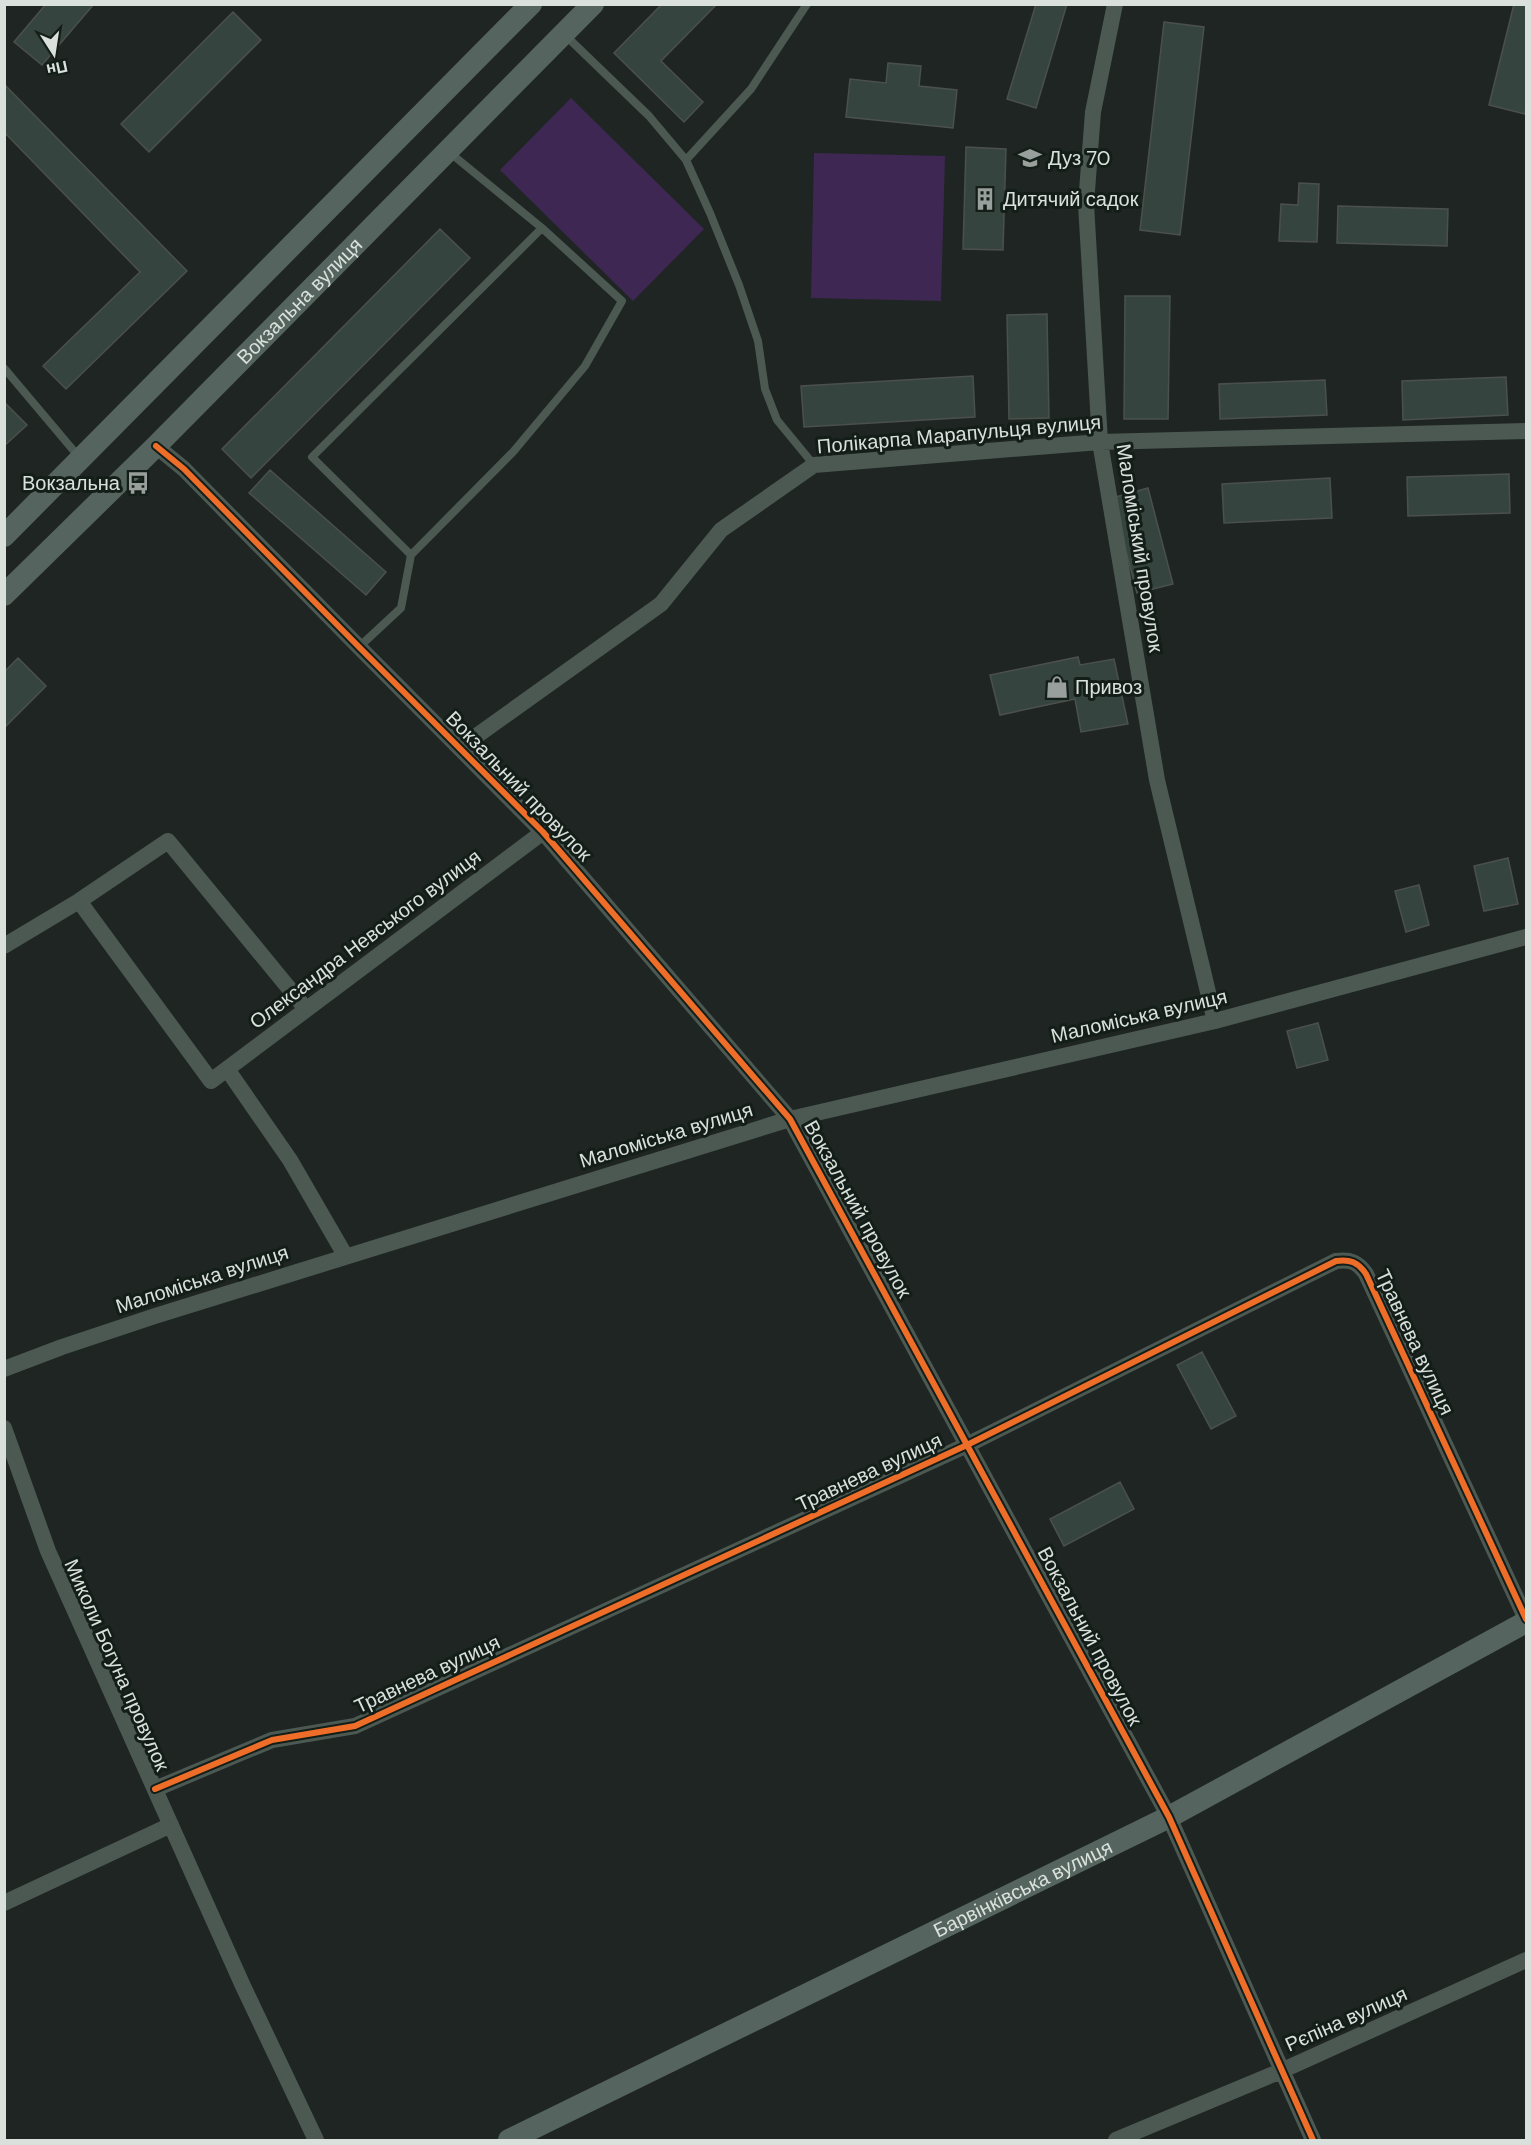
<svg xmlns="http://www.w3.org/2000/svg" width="1531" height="2145" font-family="'DM Sans',sans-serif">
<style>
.green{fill:#3e2853}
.building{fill:#364440;stroke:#4b504d;stroke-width:1.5}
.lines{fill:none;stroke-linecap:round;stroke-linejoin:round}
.lane{stroke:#4c5953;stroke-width:8}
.street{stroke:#4c5953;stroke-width:16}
.secondary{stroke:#55645e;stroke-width:22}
.cycleway-casing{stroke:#141e19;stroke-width:10}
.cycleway{stroke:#ee6e29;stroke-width:6}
.labels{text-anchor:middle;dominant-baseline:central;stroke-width:6;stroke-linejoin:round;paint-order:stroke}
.poi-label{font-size:20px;fill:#dae1dd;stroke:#141e19;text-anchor:start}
.street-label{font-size:20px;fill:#dae1dd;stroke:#141e19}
</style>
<rect width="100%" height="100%" fill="#1f2522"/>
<!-- green -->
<path class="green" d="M571 98 704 229 633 301 500 170Z
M814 153 945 156 941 301 811 298Z"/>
<!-- building -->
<path class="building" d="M46 4H94L42 65 14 42Z
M662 4H717L661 61 703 102 684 122 614 53Z
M1036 4H1067L1036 108 1007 99Z
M1514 4H1526V107L1525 114 1489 105Z
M233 12 261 40 149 152 121 124Z
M1164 22 1204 27 1180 235 1140 230Z
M888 63 921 66 919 86 957 90 953 128 846 117 850 79 886 83Z
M5 85 187 271 66 389 43 366 140 272 4 132Z
M966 147 1006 149 1003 250 963 249Z
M1299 183 1319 184 1317 242 1279 241 1281 204 1298 205Z
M1338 206 1448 209 1447 246 1337 243Z
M440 229 470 258 251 478 222 449Z
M1125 296H1170L1168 419H1124Z
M1047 314 1049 418 1009 419 1007 315Z
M973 376 975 417 804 427 801 386Z
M1506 377 1508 415 1403 420 1402 381Z
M1325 380 1327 415 1220 419 1219 384Z
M4 402 27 425 4 446Z
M270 470 386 572 366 595 249 493Z
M1509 474 1510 513 1408 516 1407 477Z
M1330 478 1332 518 1224 523 1222 484Z
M1148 488 1173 584 1137 593 1112 498Z
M1078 657 1080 665 1114 659 1128 724 1081 732 1075 699 1000 715 990 675Z
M18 658 46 686 4 728V672Z
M1508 858 1518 904 1484 911 1474 866Z
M1419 885 1429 925 1406 932 1395 891Z
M1318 1023 1328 1060 1297 1068 1287 1031Z
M1202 1352 1236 1416 1211 1429 1177 1365Z
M1120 1482 1134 1509 1064 1546 1050 1519Z"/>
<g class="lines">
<!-- lane -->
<path class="lane" d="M565 35 649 116 686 160 710 213 739 285 758 341 765 389 777 420 814 465
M686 160 751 89 807 4
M4 368 79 457
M411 555 312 457 542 228
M359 647 401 608 411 555 513 452 585 366 622 301 542 228 449 152"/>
<!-- street -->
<path class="street" d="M1115 4 1093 112 1086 204 1100 442 1157 780 1215 1021
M156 446 184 469 359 647 543 832 790 1119 1169 1817 1313 2140
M461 747 661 604 721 530 814 465 1100 442 1526 431
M79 901 211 1081 543 832
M4 946 79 901 168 841 306 1009
M227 1069 290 1160 345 1255
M4 1369 62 1347 155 1316 790 1119 1215 1021 1526 937
M4 1428 48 1551 243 1986 316 2140
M155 1789 272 1740 355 1726 967 1445 1336 1261C1350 1259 1358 1262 1366 1274L1526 1619
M4 1903 171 1825
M1116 2140 1281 2071 1526 1960"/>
<!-- secondary -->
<g class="secondary">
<path d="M4 536 531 4"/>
<path id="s1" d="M4 595 156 446 593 4"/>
<path id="s2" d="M509 2140 1169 1817 1526 1622"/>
</g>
<!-- cycleway casing -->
<g class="cycleway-casing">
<path id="cycleway" d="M156 446 184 469 359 647 543 832 790 1119 1169 1817 1313 2140
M155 1789 272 1740 355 1726 967 1445 1336 1261C1350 1259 1358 1262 1366 1274L1526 1619"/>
</g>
<!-- cycleway -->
<use href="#cycleway" class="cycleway"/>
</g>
<!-- icons -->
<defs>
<g id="school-bare" transform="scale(1.8)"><path d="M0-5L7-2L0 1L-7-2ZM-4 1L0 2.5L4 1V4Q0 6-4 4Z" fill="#999f9c" stroke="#141e19" stroke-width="2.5" paint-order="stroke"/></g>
<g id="building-bare" transform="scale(1.8)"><path d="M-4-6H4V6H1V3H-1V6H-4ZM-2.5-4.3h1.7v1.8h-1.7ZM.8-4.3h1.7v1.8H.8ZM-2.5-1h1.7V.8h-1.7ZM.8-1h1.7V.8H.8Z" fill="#999f9c" stroke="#141e19" stroke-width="2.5" paint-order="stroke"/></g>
<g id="bus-bare" transform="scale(1.8)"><path d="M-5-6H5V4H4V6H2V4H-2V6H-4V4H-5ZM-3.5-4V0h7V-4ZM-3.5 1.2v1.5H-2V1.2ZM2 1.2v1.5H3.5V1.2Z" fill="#999f9c" stroke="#141e19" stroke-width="2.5" paint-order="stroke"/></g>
<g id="shop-bare" transform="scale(1.8)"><path d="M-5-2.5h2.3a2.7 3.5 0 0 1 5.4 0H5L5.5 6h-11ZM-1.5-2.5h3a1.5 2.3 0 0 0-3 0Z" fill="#999f9c" stroke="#141e19" stroke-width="2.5" paint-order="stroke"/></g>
</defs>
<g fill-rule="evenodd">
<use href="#school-bare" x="1030" y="158"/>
<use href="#building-bare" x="985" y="199"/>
<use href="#bus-bare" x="138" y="483"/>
<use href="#shop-bare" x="1057" y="687"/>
</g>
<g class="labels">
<!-- poi labels -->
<g class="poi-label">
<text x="1048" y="158">Дуз 70</text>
<text x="1003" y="199">Дитячий садок</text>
<text x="120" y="483" text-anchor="end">Вокзальна</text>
<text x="1075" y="687">Привоз</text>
</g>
<!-- street labels -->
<g class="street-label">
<text stroke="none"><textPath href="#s1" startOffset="417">Вокзальна вулиця</textPath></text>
<text transform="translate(959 434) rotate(-5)">Полікарпа Марапульця вулиця</text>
<text transform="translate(1140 548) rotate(81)">Маломіський провулок</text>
<text transform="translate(519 786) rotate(46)">Вокзальний провулок</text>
<text transform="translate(365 939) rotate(-37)">Олександра Невського вулиця</text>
<text transform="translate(1139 1016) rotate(-13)">Маломіська вулиця</text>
<text transform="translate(666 1135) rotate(-17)">Маломіська вулиця</text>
<text transform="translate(858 1209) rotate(61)">Вокзальний провулок</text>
<text transform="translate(202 1279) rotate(-18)">Маломіська вулиця</text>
<text transform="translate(1415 1342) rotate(65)">Травнева вулиця</text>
<text transform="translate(869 1472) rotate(-25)">Травнева вулиця</text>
<text transform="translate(1090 1636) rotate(62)">Вокзальний провулок</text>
<text transform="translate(117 1665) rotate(66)">Миколи Богуна провулок</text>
<text transform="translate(427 1674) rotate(-25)">Травнева вулиця</text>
<text stroke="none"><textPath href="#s2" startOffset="572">Барвінківська вулиця</textPath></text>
<text transform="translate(1346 2019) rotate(-24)">Рєпіна вулиця</text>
</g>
</g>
<!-- border -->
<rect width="1531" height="2145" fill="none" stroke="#dae1dd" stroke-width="12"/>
<!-- north arrow -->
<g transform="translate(54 54) rotate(168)" stroke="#141e19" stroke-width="4.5" paint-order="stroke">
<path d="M0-4.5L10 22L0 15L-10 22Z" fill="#dae1dd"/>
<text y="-9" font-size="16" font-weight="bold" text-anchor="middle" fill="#dae1dd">Пн</text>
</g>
</svg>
